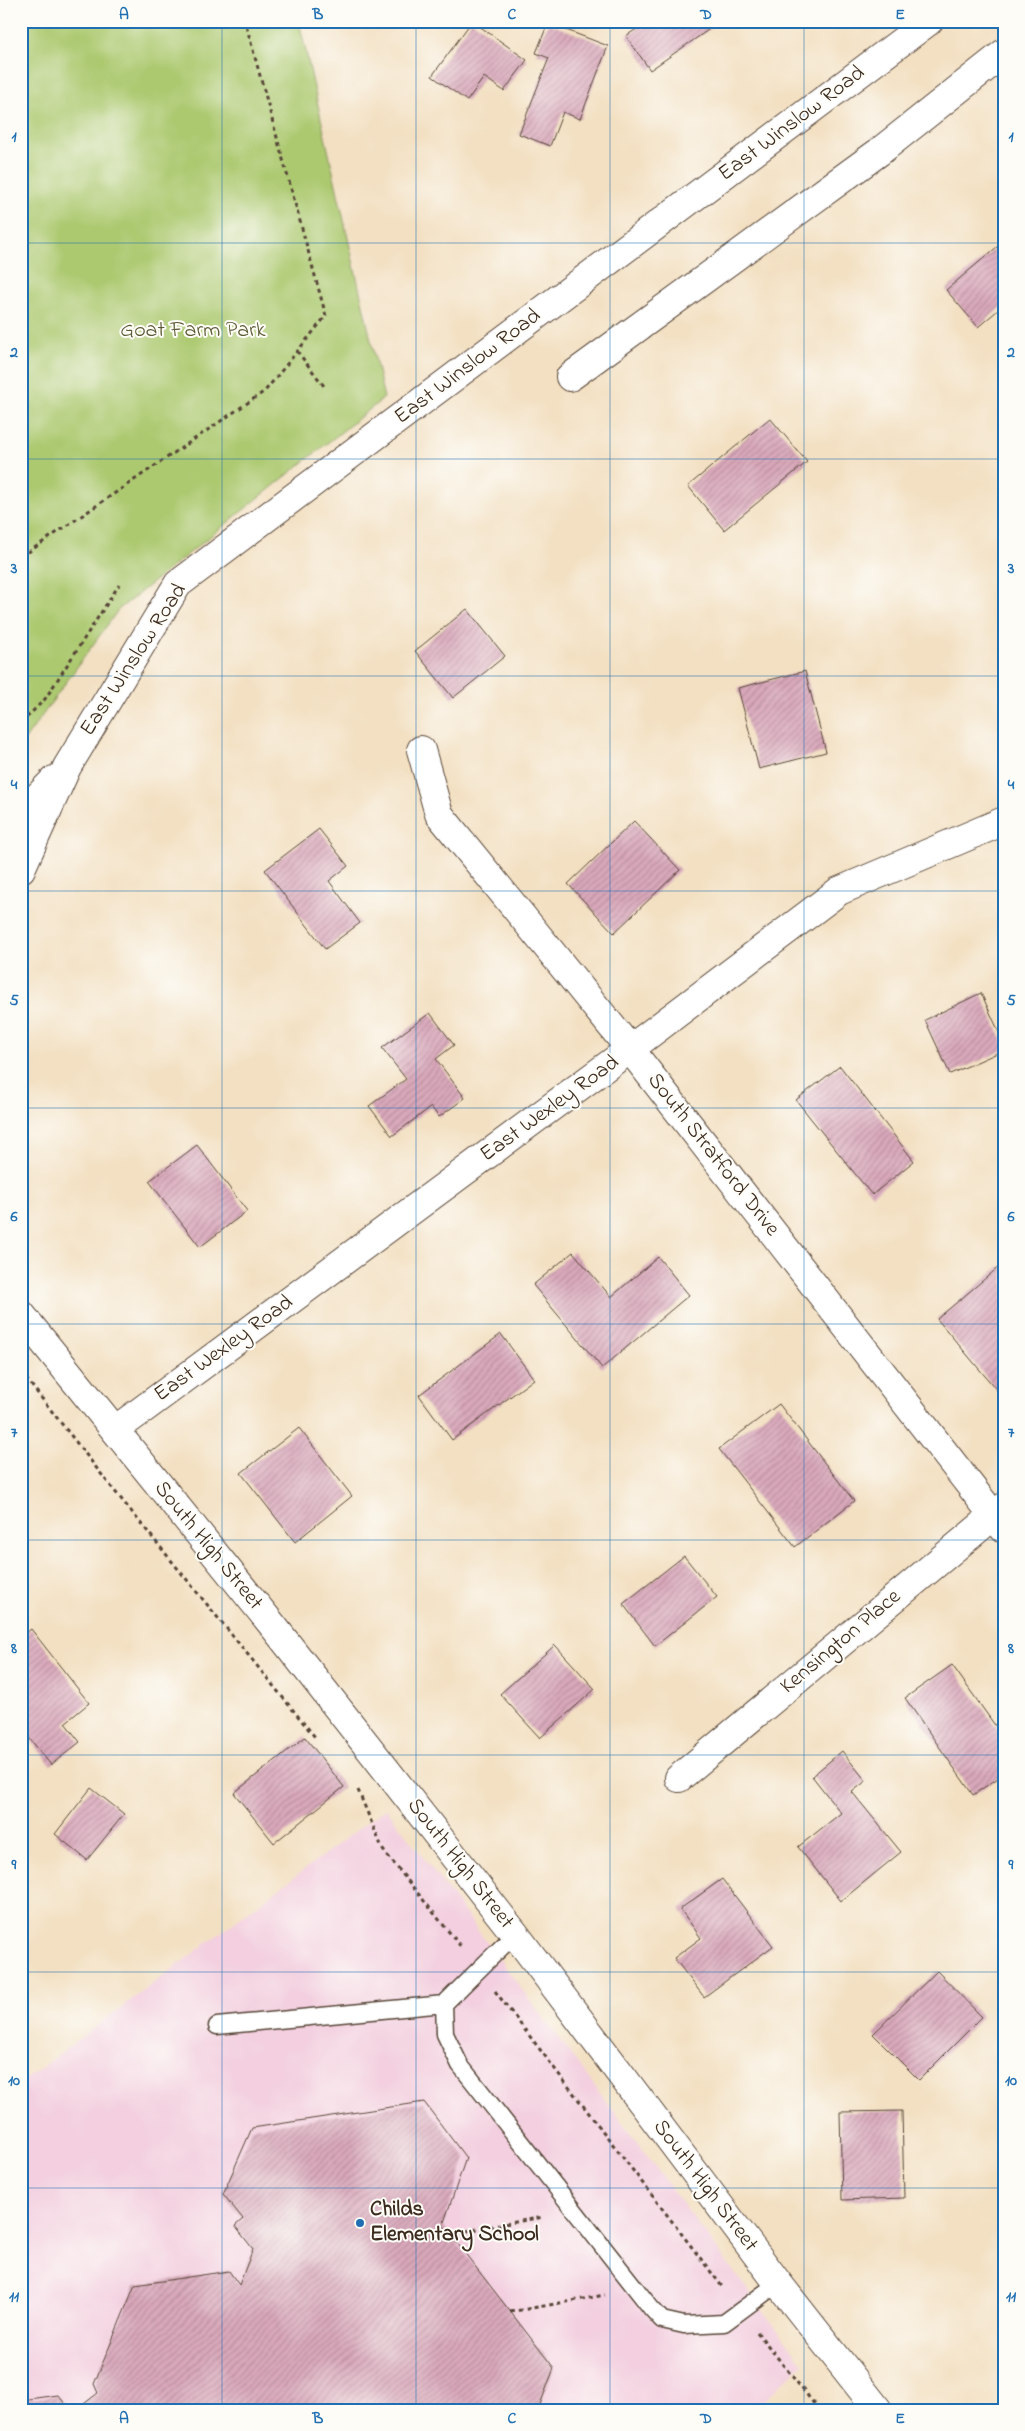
<svg xmlns="http://www.w3.org/2000/svg" width="1025" height="2431" font-family="'Indie Flower',sans-serif">
<style>
.built{fill:#f3cfdf}
.park{fill:#acc96f;stroke:#747a46}
.building{fill:url(#building-hatch)}
.lines{fill:none;stroke-linecap:round;stroke-linejoin:round}
.service-casing{stroke:#574537;stroke-width:19}
.minor-casing{stroke:#574537;stroke-width:30}
.tertiary-casing{stroke:#574537;stroke-width:30}
.secondary-casing{stroke:#574537;stroke-width:30}
.path{stroke:#574537;stroke-width:3;stroke-dasharray:4 4;stroke-linecap:butt}
.service{stroke:#fff;stroke-width:16}
.minor{stroke:#fff;stroke-width:28}
.tertiary{stroke:#fff;stroke-width:28}
.secondary{stroke:#fff;stroke-width:28}
.grid{fill:none;stroke:#1f6fb2;stroke-width:1;stroke-opacity:0.55}
.poi-dot{fill:#1f6fb2;stroke:#fdfcf7;stroke-width:2}
.labels{text-anchor:middle;dominant-baseline:central;stroke-width:4;stroke-linejoin:round;paint-order:stroke}
.street-label{font-size:22px;fill:#3b2a1e;stroke:#fdfcf7}
.park-label{font-size:22px;fill:#5d5a36;stroke:#fdfcf7}
.poi-label{font-size:22px;font-weight:bold;fill:#3b2a1e;stroke:#fdfcf7;text-anchor:start}
.neatline{fill:none;stroke:#1f6fb2;stroke-width:2}
.grid-label{font-size:16px;text-anchor:middle;font-weight:bold;fill:#1f6fb2}
</style>
<defs>
<pattern id="building-hatch" width="6" height="6" patternUnits="userSpaceOnUse" patternTransform="scale(1.25)"><rect width="6" height="6" fill="#daa9bc"/><path d="M-1 1l2-2M0 6l6-6M5 7l2-2" fill="none" stroke="#b28a98"/></pattern>
</defs>
<rect width="100%" height="100%" fill="#fdfcf7"/>
<filter id="ink" filterUnits="userSpaceOnUse"><feTurbulence type="fractalNoise" baseFrequency=".02" numOctaves="2"/><feDisplacementMap in="SourceGraphic" scale="10" xChannelSelector="R" yChannelSelector="G"/><feConvolveMatrix kernelMatrix="1 2 1 2 8 2 1 2 1" color-interpolation-filters="sRGB"/></filter>
<filter id="wash" filterUnits="userSpaceOnUse"><feTurbulence type="fractalNoise" baseFrequency=".0096" numOctaves="4" result="noise"/><feDisplacementMap in="SourceGraphic" scale="20" xChannelSelector="R" yChannelSelector="G"/><feGaussianBlur stdDeviation="1.12" result="paint"/><feColorMatrix in="noise" values="0 0 0 0 0 0 0 0 0 0 0 0 0 0 0 0 0 1.4 0 .05"/><feComposite in="paint" operator="in"/></filter>
<g filter="url(#wash)">
<rect width="100%" height="100%" fill="#f3e0c2"/>
<!-- built -->
<path class="built" d="M386 1808 803 2364 753 2410H21V2083Z"/>
<!-- park -->
<path class="park" d="M21 21H299L384 398 118 610 21 745Z"/>
<g id="blocks">
<!-- building -->
<path class="building" d="M472 21 527 60 504 91 484 77 467 101 432 76Z
M634 21H715L717 24 650 70 626 36 638 28Z
M548 23 608 46 580 119 563 112 550 146 519 134 549 58 536 53Z
M1004 241V305L978 327 946 290Z
M770 418 807 462 724 530 688 486Z
M467 609 505 656 453 698 415 651Z
M805 671 826 752 759 769 738 688Z
M634 821 680 870 614 933 568 884Z
M319 829 348 866 329 881 360 923 325 949 265 870Z
M981 993 1004 1043V1050L950 1074 925 1020Z
M430 1013 454 1045 436 1059 465 1098 439 1117 431 1107 392 1136 369 1106 406 1079 382 1048Z
M840 1066 914 1161 872 1195 796 1100Z
M197 1145 247 1211 200 1247 149 1181Z
M573 1252 611 1297 658 1257 689 1295 602 1368 533 1285Z
M1000 1266 1004 1270V1393L1001 1395 937 1319Z
M501 1334 534 1379 452 1440 419 1395Z
M779 1404 854 1501 795 1547 719 1449Z
M299 1428 352 1496 295 1542 241 1473Z
M684 1556 717 1597 655 1646 623 1604Z
M31 1629 89 1703 65 1723 80 1742 51 1765 21 1728V1637Z
M555 1645 595 1689 540 1738 500 1694Z
M952 1665 1004 1738V1774L973 1795 905 1698Z
M305 1737 344 1787 274 1843 234 1793Z
M842 1751 866 1781 852 1792 901 1852 841 1901 798 1847 841 1813 812 1776Z
M91 1788 124 1814 87 1860 55 1834Z
M722 1879 773 1946 704 1997 674 1958 701 1938 680 1909Z
M937 1971 982 2017 919 2080 873 2034Z
M424 2102 466 2158 443 2225 554 2368 538 2410H76L98 2393 94 2384 135 2285 229 2271 239 2285 253 2249 235 2226 243 2219 223 2194 252 2128Z
M902 2111 904 2198 842 2200 840 2112Z
M58 2395 70 2410H21V2400Z"/>
</g>
</g>
<g filter="url(#ink)">
<use href="#blocks" fill-opacity="0" stroke="#574537" stroke-width="1"/>
<g class="lines">
<!-- service casing -->
<g class="service-casing">
<path id="service" d="M444 2004 445 2034 460 2065 651 2308 662 2320 684 2325 724 2323 778 2283
M217 2026 444 2004 515 1934"/>
</g>
<!-- minor casing -->
<g class="minor-casing">
<path id="minor" d="M570 377 879 152 1004 53
M421 750 439 814 630 1049 1004 1529
M115 1430 630 1049 839 891 1004 821
M679 1778 1004 1507"/>
</g>
<!-- tertiary casing -->
<g class="tertiary-casing">
<path id="tertiary" d="M21 1314 274 1627 515 1934 778 2283 878 2410"/>
</g>
<!-- secondary casing -->
<g class="secondary-casing">
<path id="secondary" d="M21 814 54 780
M21 869 67 767 178 584 929 21"/>
</g>
<!-- path -->
<path class="path" d="M297 351 324 386
M21 557 265 391 326 316 245 21
M21 723 45 699 119 585
M21 1372 113 1489 315 1737
M358 1790 383 1850 462 1948
M495 1991 724 2289
M450 2234 543 2217
M510 2312 605 2295
M757 2332 819 2410"/>
<!-- service -->
<use href="#service" class="service"/>
<!-- minor -->
<use href="#minor" class="minor"/>
<!-- tertiary -->
<use href="#tertiary" class="tertiary"/>
<!-- secondary -->
<use href="#secondary" class="secondary"/>
</g>
</g>
<!-- grid -->
<path class="grid" d="M222 21V2410M416 21V2410M610 21V2410M804 21V2410M21 243H1004M21 459H1004M21 676H1004M21 891H1004M21 1108H1004M21 1324H1004M21 1540H1004M21 1755H1004M21 1972H1004M21 2188H1004"/>
<!-- markers -->
<circle class="poi-dot" cx="360" cy="2223" r="5"/>
<g class="labels">
<!-- street labels -->
<g class="street-label">
<text transform="translate(792 124) rotate(-37)">East Winslow Road</text>
<text transform="translate(468 367) rotate(-37)">East Winslow Road</text>
<text transform="translate(134 660) rotate(-57)">East Winslow Road</text>
<text transform="translate(550 1109) rotate(-36)">East Wexley Road</text>
<text transform="translate(713 1155) rotate(52)">South Stratford Drive</text>
<text transform="translate(224 1349) rotate(-36)">East Wexley Road</text>
<text transform="translate(208 1546) rotate(51)">South High Street</text>
<text transform="translate(841 1642) rotate(-40)">Kensington Place</text>
<text transform="translate(460 1864) rotate(52)">South High Street</text>
<text transform="translate(705 2186) rotate(53)">South High Street</text>
</g>
<!-- park labels -->
<g class="park-label">
<text x="193" y="331">Goat Farm Park</text>
</g>
<!-- poi labels -->
<g class="poi-label">
<text x="370" y="2210">Childs<tspan x="370" dy="25">Elementary School</tspan></text>
</g>
</g>
<!-- margin -->
<rect width="1025" height="2431" fill="none" stroke="#fdfcf7" stroke-width="55"/>
<rect x="28" y="28" width="970" height="2376" class="neatline"/>
<g class="grid-label">
<text x="124" y="19">A</text>
<text x="318" y="19">B</text>
<text x="512" y="19">C</text>
<text x="706" y="19">D</text>
<text x="900" y="19">E</text>
<text x="14" y="141">1</text>
<text x="1011" y="141">1</text>
<text x="14" y="357">2</text>
<text x="1011" y="357">2</text>
<text x="14" y="573">3</text>
<text x="1011" y="573">3</text>
<text x="14" y="789">4</text>
<text x="1011" y="789">4</text>
<text x="14" y="1005">5</text>
<text x="1011" y="1005">5</text>
<text x="14" y="1221">6</text>
<text x="1011" y="1221">6</text>
<text x="14" y="1437">7</text>
<text x="1011" y="1437">7</text>
<text x="14" y="1653">8</text>
<text x="1011" y="1653">8</text>
<text x="14" y="1869">9</text>
<text x="1011" y="1869">9</text>
<text x="14" y="2085">10</text>
<text x="1011" y="2085">10</text>
<text x="14" y="2301">11</text>
<text x="1011" y="2301">11</text>
<text x="124" y="2423">A</text>
<text x="318" y="2423">B</text>
<text x="512" y="2423">C</text>
<text x="706" y="2423">D</text>
<text x="900" y="2423">E</text>
</g>
</svg>
